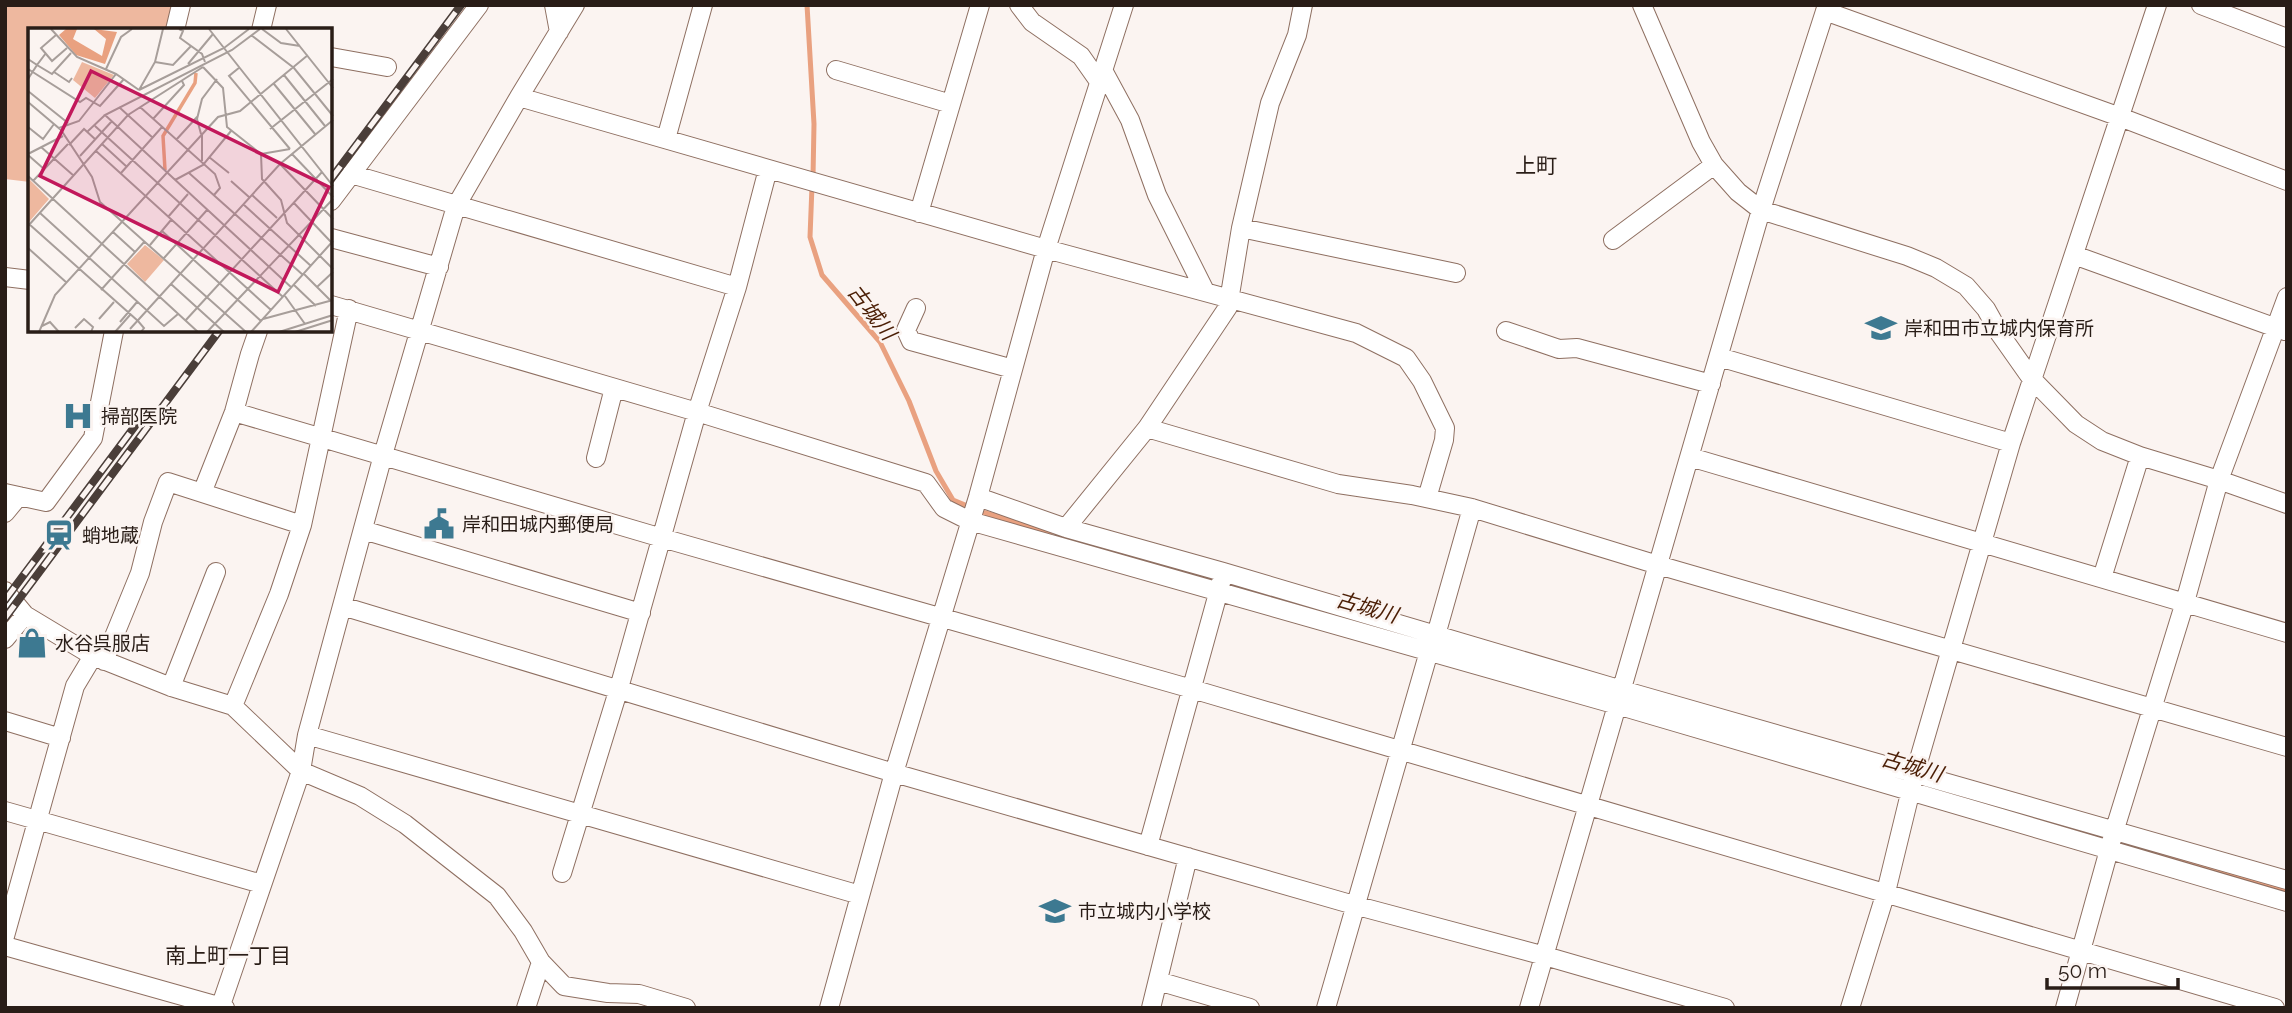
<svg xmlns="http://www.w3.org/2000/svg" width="2292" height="1013" font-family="Raleway,'Noto Sans JP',sans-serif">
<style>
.green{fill:#eeb89f}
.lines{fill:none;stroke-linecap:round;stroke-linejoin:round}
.stream{stroke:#e9a180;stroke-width:5}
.street-casing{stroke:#8e6f61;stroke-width:20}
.street{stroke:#fff;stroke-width:18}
.rail-casing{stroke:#4a3e39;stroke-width:8}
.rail{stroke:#fbf4f1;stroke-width:5;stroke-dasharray:16;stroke-linecap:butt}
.labels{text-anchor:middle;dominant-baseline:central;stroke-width:5;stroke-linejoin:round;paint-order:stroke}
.poi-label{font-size:19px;fill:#291d17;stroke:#fbf4f1;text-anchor:start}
.neighbourhood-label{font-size:21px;fill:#291d17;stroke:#fbf4f1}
.water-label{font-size:21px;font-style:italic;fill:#4b1e05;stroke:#fbf4f1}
.inset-river{fill:none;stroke:#e9a180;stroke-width:3.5}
.inset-road{fill:none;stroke:#a79e9a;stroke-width:2}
.view{fill:#c2185b;fill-opacity:0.15;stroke:#c2185b;stroke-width:3.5}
.inset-edge{fill:none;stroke:#291d17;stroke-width:3.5}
</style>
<rect width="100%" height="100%" fill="#fbf4f1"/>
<!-- green -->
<path class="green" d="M5 5H174L168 30H30V182L5 179Z"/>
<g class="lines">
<!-- stream -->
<path class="stream" d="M807 5 814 124 813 177
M812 186 810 237 822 275 880 342 909 401 936 471 953 500 982 512 1050 532
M1154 562 1363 622
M1856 766 2287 891"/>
<!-- street casing -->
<g class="street-casing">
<path id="street" d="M554 5 559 32
M1019 5 1032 22 1081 56 1100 83
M1642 5 1701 142 1714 165 1738 192 1761 210 1907 256 1936 268 1966 286 1986 309 2000 334 2031 378 2076 424 2102 441 2140 456 2219 480 2287 504
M2201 5 2287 38
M1825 11 2120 117 2287 181
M175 30 181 5
M261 30 267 5
M331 57 387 67
M836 70 951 104
M1104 72 1130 120 1157 195 1205 291
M519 97 1046 249 1356 333 1406 358 1422 381 1445 428 1444 440 1427 498
M666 139 703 5
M351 174 737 287
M331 201 479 5
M919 213 980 5
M1241 228 1456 273
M331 238 439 267
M1613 240 1714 165
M2074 255 2285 331
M5 277 30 280
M331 305 697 412 926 483 944 508 970 521 1617 705 2287 902
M916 308 906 330 911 341 1013 369
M1506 331 1559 349 1577 348 1711 384
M1719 357 2011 443
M234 412 662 538 1192 689 2275 1008
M1147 428 1338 484 1412 495 1472 508 1658 565 2287 747
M1690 457 2287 633
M596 458 614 388
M5 493 46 502 93 438 114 331
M202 493 234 412 250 354 258 331
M978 497 1066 528 1223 572 1622 690 2287 880
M5 513 19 496
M1066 528 1147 428 1228 307 1241 228 1270 103 1297 35 1303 5
M363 530 641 613
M2102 578 2140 456
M5 591 25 615 93 656 171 687 233 706 301 771 360 796 405 824 497 896 523 931 541 962 564 986 608 993 639 994 686 1008
M342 606 894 773 1354 905 1545 956 1725 1008
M1436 635 1472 508
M5 639 25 615
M104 661 140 573 153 522 168 482 302 525
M171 687 216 572
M233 706 279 594 302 525 349 309
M5 721 61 738
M307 735 860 895
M5 811 262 884
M1148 846 1222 579
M562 873 619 688 697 412 737 287 768 169
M5 936 75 686 93 656
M5 946 225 1008
M1158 981 1250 1008
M220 1008 301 771 307 735 383 455 456 206 519 97 575 5
M526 1008 541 962
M829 1008 894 773 978 497 1046 249 1124 5
M1151 1008 1188 857
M1326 1008 1432 641
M1529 1008 1761 210 1827 5
M1850 1008 1886 892 1915 773 2011 443 2157 5
M2065 1008 2114 832 2185 602 2219 480 2287 297"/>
</g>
<!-- street -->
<use href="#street" class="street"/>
<!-- rail casing -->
<g class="rail-casing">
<path id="rail" d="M331 179 461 5
M5 600 135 426
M5 618 219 331"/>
</g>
<!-- rail -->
<use href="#rail" class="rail"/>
</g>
<!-- icons -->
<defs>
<g id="school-bare" transform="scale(2.415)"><path d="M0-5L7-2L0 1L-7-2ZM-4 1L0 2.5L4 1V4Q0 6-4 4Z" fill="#3d7991" stroke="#fbf4f1" stroke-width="2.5" paint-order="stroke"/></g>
<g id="hospital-bare" transform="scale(2.415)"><path d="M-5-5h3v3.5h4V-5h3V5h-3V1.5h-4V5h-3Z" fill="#3d7991" stroke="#fbf4f1" stroke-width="2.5" paint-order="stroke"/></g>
<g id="civic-bare" transform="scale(2.415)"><path d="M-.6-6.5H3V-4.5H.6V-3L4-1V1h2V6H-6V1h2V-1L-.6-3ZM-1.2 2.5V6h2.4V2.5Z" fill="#3d7991" stroke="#fbf4f1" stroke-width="2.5" paint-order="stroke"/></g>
<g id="station-bare" transform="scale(2.415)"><path d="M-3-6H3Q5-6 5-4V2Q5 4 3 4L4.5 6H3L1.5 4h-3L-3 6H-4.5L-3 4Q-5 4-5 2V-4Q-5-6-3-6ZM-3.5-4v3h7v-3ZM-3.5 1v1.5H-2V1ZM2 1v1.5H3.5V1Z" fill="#3d7991" stroke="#fbf4f1" stroke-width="2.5" paint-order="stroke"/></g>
<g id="shop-bare" transform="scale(2.415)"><path d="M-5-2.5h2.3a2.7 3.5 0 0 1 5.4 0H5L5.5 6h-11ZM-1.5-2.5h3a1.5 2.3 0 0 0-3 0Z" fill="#3d7991" stroke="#fbf4f1" stroke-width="2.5" paint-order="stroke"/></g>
</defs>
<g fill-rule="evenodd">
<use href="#school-bare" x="1881" y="328"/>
<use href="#hospital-bare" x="78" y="416"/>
<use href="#civic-bare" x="439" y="524"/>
<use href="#station-bare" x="59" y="535"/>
<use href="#shop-bare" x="32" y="643"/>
<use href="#school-bare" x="1055" y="911"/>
</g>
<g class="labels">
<!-- poi labels -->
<g class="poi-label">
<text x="1904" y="328">岸和田市立城内保育所</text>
<text x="101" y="416">掃部医院</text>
<text x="462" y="524">岸和田城内郵便局</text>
<text x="82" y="535">蛸地蔵</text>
<text x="55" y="643">水谷呉服店</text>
<text x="1078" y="911">市立城内小学校</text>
</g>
<!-- neighbourhood labels -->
<g class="neighbourhood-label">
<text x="1536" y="165">上町</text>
<text x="228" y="955">南上町一丁目</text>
</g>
<!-- water labels -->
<g class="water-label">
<text transform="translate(872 312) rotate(52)">古城川</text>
<text transform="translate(1367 607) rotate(16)">古城川</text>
<text transform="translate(1912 766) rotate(16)">古城川</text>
</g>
</g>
<!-- overview -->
<g transform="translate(28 28)">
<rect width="304" height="304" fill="#fbf4f1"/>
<path d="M54 34 86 47 67 70 45 52Z" fill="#eeb89f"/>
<path d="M0 150 21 171 1 194 0 193ZM117 217 136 232 117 254 99 236Z" fill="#eeb89f"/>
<path d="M38 1H49L45 11 74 28 78 11 66 1 89 4 77 36 48 27 31 7Z" fill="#e9a180"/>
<path class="inset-river" d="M137 142 135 108 167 55 168 45"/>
<path class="inset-road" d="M23 1 49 29 88 46 111 62M151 1 155 3 152 10 174 26 177 34M181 1 305 158M232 1 204 22 77 87 264 260M234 1 253 15 272 18M258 1 305 60M28 7 13 20 24 33 39 20M223 7 266 40 305 88M18 25 9 37 24 46 43 25M0 31 9 37 0 51M127 34 145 37 163 18M160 36 185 6M175 39 195 60 199 99 233 126 234 151 253 172 259 195 305 241M212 39 201 48 262 121M0 41 52 74 58 70 72 78 96 51M78 41 93 9 104 1M26 44 41 54 44 50M256 47 297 98M246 56 287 106M111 62 196 20 221 1M111 62 127 34 135 1M0 63 40 95M0 74 33 102 64 149 72 174 218 304M91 79 125 110M112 79 187 146 192 160 186 167M125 91 156 57 154 53M67 98 255 269M0 99 15 111 26 96M31 100 51 93 88 46M242 101 305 51M59 104 77 87M173 106 169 91 174 71 189 51M148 112 169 89M74 116 99 139M41 117 56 101 68 112M13 119 46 148M68 123 243 282M0 126 35 108M233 126 262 121M264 126 305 169M0 127 16 141M52 128 84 93M181 129 201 145M174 133V107M252 136 305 191M93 145 134 99M161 145 275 247M0 148 170 304M147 152 175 137 203 103M5 153 40 116M203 153 221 169M224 167 249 190M265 174 303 214M215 176 283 238M12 185 136 298 150 286M140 189 160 166M1 196 110 293 116 300 113 304M0 198 100 87 175 39M134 203 233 293M85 204 107 224M122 217 143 192M0 220 39 255M136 230 179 182M276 246 303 273M143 256 196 304M266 257 288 278M289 259 305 244M73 262 117 213M257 268 277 296M71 291 86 274M235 291 305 272M157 293 294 144M92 294 109 274M14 298 22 294 31 304M47 300 56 291 65 299 63 304M102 301 252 136 305 92M11 304 27 267 190 89 212 83 280 27M87 304 102 287M179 304 305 171M223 304 305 213M251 304 305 287M267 304 305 292"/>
<path class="view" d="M63 43 301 159 250 264 12 148Z"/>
<rect width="304" height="304" class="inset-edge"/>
</g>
<!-- border -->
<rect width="2292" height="1013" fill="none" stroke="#291d17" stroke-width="14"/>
<!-- scale -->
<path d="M2047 978v10h131v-10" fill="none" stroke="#291d17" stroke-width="3.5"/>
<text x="2058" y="978" font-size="21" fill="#291d17" stroke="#fbf4f1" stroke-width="5" paint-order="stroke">50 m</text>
</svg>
